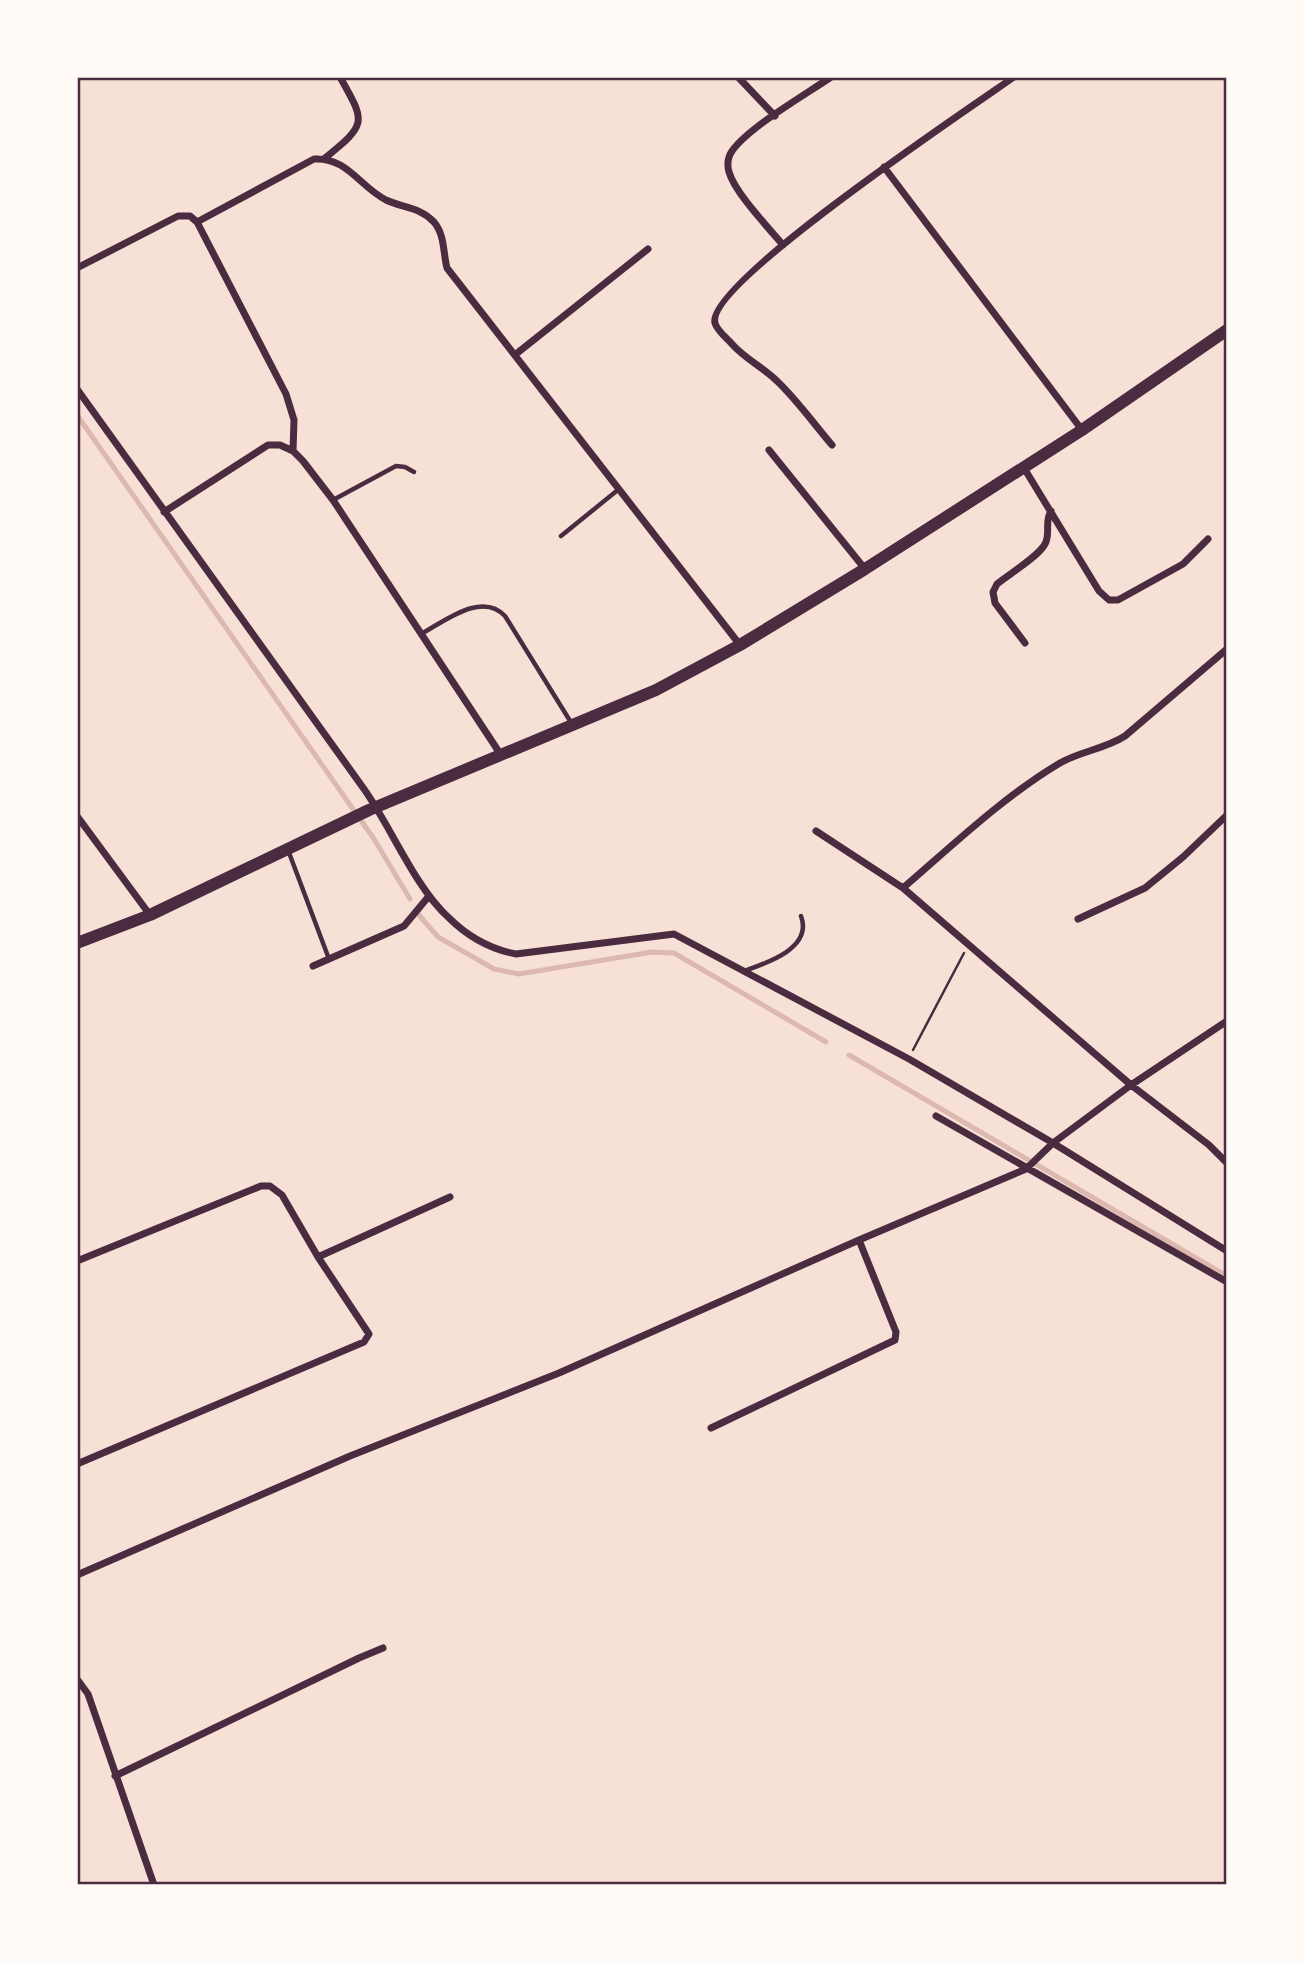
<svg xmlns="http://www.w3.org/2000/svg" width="1304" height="1962" font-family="'Alegreya Sans',sans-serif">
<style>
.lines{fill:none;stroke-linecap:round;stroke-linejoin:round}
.stream{stroke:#dcb8b0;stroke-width:5}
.path{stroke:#4a2c40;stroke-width:2.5}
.service{stroke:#4a2c40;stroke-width:4.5}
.minor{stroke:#4a2c40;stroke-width:7}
.secondary{stroke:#4a2c40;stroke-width:12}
.neatline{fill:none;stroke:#4a2c40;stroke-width:2.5}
</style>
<rect width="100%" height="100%" fill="#f7e1d7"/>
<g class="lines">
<!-- stream -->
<path class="stream" d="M77 415 374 839 410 899
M418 914 438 937 494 969 519 974 652 952 674 953 826 1042
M849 1055 1227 1276"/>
<!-- path -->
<path class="path" d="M913 1050 964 953"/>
<!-- service -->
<path class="service" d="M333 500 396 466 405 467 414 472
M561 536 619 489
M421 634C445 621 482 591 505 616L572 724
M288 850 329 959
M744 971C767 963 813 948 801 916"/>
<!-- minor -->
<path class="minor" d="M738 77 775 116
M325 158C367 124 366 123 340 77
M884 167 1082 430
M197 222 314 159C347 157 359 186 386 200 403 208 420 207 434 222 445 235 443 253 447 268L740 645
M783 245C768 227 735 193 729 172 727 165 728 157 732 151 749 127 805 95 831 77
M77 268 178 216H190L197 222 286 394 294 420 293 451
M516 354 648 249
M77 389C172 523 268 656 364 789 391 827 415 887 448 917 468 937 489 949 516 954L674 934 909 1059 1053 1143 1227 1251
M832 445C814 424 797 400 777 381 763 367 745 359 732 344 727 338 717 331 715 323 704 285 974 105 1014 77
M769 450 865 569
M1024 468 1099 591 1109 600H1118L1183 564 1208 539
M164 512 268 445H280L293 451 303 461 333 500 501 755
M1025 643 995 603 993 592 997 584C1009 574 1038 557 1045 544 1051 533 1044 522 1051 511
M1227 649 1125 736C1105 749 1081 751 1060 763 1003 797 953 845 903 888L1131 1085 1209 1145 1227 1163
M77 816 150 915
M816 831 903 888
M1078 919 1145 888 1183 857 1227 815
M313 966 404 926 429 896
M936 1116 1227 1282
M318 1257 450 1197
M77 1261 261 1186H270L282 1195 318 1257 369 1334 364 1342 77 1464
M711 1428 895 1340 896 1332 859 1240 1026 1169 1053 1143 1131 1085 1227 1021
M77 1575 350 1456 559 1373 859 1240
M77 1679 88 1694 154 1885
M115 1776 359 1658 383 1648"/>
<!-- secondary -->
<path class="secondary" d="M77 943 150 915 369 810 656 690 740 645 865 569 1082 430 1227 330"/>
</g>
<!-- border -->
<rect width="1304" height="1962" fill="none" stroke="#fffaf5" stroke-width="158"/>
<rect x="79" y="79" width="1146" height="1804" class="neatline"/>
</svg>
